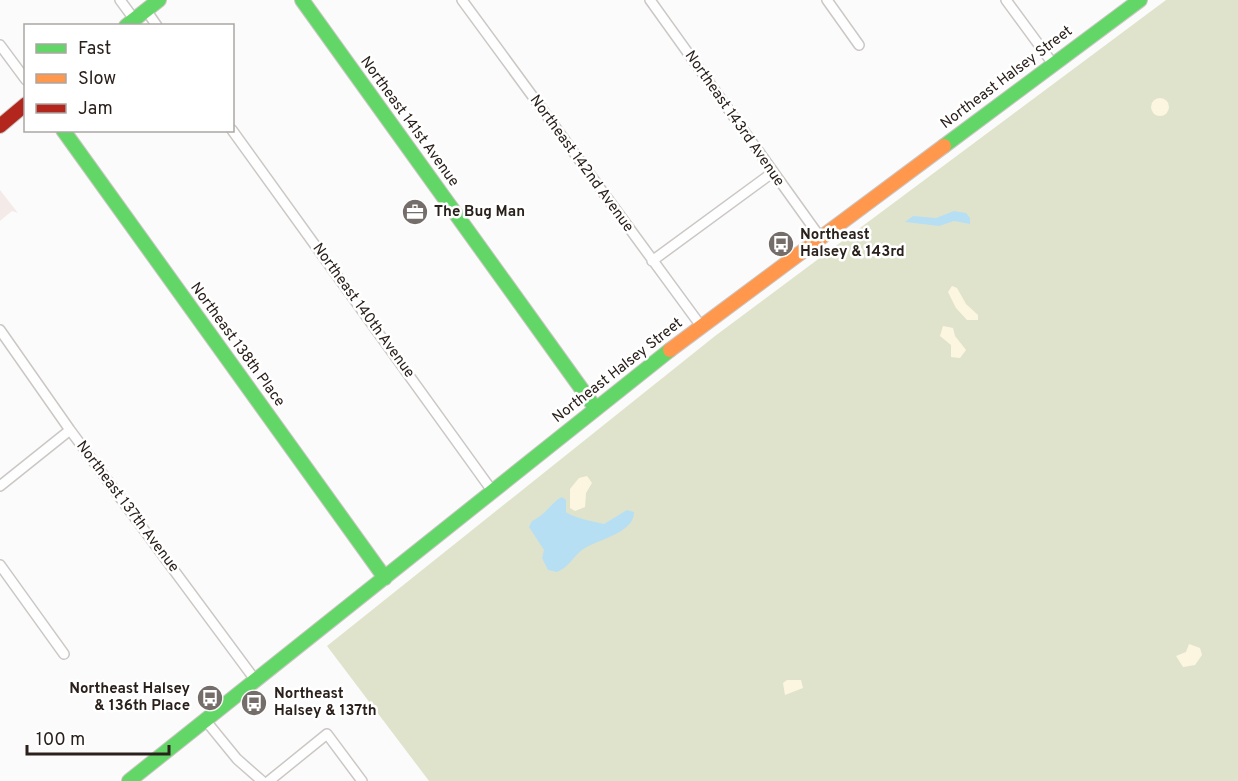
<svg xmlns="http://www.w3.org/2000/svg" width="1238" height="781" font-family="Overpass,sans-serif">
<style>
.industrial{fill:#f4ebe9}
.green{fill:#e0e3cb}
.sand{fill:#fcf6e1}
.water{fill:#b6dff4}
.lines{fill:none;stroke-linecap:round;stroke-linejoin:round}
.street-casing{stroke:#cbc7c4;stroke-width:12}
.fast-casing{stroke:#cbc7c4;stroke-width:16}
.slow-casing{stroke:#cbc7c4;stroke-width:16}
.jam-casing{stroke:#cbc7c4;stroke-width:16}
.street{stroke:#fefefe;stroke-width:9}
.fast{stroke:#63d668;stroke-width:14}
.slow{stroke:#ff974d;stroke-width:14}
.jam{stroke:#b3261e;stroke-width:14}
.labels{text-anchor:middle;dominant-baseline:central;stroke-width:5;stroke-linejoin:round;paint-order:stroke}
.street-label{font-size:15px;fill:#2b211c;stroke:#fff}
.poi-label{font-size:15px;font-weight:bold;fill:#2b211c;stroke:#fff;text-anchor:start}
</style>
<rect width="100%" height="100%" fill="#fbfbfb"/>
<!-- industrial -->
<path class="industrial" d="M0 190 18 213 12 211 0 221Z"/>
<!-- green -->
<path class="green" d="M1166 0H1238V781H429L327 646 715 336Z"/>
<!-- sand -->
<path class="sand" d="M1151 107a9 9 0 1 1 18 0a9 9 0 1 1-18 0Z
M952 286 957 288 966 304 978 315V320H967L956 308 948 292Z
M943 326 953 328 955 336 966 350 960 358 951 357V345L940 336Z
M587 476 592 483 586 493 585 507 575 511 570 508V489L579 478Z
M1189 644 1200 648 1202 655 1195 665 1183 667 1176 656 1186 652Z
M787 680H801L803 688 785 695 783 683Z"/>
<!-- water -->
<path class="water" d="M954 211 966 213 970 218V224L954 221 939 226 905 222 913 216 936 218Z
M562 497 566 500V512C571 517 595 522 604 524L627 510 634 512C635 533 596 540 582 550 573 557 569 567 557 572L548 570 542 558 544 550 529 527 532 521C548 513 550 503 562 497Z"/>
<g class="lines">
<!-- street casing -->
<g class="street-casing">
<path id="street" d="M120 0 134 19
M462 0 701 326
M650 0 820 237
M827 0 859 45
M1006 0 1053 64
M146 10 157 26
M0 45 26 80
M232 130 493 492
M652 261 772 173
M0 330 70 430 256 681
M0 486 70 430
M0 565 64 654
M206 721 237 759 262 781
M269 781 327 734 362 781"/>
</g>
<!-- fast casing -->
<g class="fast-casing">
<path id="fast" d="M302 0 596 409
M126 26 159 0
M63 130 385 578
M944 146 1140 0
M129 781 670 350"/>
</g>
<!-- slow casing -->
<g class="slow-casing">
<path id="slow" d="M670 350 944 146"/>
</g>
<!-- jam casing -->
<g class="jam-casing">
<path id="jam" d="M0 126 26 104"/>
</g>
<!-- street -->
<use href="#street" class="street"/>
<!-- fast -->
<use href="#fast" class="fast"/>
<!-- slow -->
<use href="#slow" class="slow"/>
<!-- jam -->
<use href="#jam" class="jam"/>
</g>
<!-- icons -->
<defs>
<g id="office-disc" transform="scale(1.35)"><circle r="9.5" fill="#746d6a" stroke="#fff"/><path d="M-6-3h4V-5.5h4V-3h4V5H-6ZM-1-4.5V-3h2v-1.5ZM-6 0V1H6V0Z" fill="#fff"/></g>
<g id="bus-disc" transform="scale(1.35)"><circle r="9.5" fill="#746d6a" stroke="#fff"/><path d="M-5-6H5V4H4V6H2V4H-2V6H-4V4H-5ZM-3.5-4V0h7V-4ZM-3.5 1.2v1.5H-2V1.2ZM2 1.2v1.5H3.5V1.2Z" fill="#fff"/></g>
</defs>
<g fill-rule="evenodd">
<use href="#office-disc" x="415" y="212"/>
<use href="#bus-disc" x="781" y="244"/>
<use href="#bus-disc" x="210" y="698"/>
<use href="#bus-disc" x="254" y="703"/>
</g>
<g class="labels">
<!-- street labels -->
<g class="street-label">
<text transform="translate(1007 78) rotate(-37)">Northeast Halsey Street</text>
<text transform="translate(734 119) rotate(55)">Northeast 143rd Avenue</text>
<text transform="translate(409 122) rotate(54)">Northeast 141st Avenue</text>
<text transform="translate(581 164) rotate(54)">Northeast 142nd Avenue</text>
<text transform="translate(363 311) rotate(54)">Northeast 140th Avenue</text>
<text transform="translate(237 345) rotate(54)">Northeast 138th Place</text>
<text transform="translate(618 371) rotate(-38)">Northeast Halsey Street</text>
<text transform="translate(127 507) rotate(53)">Northeast 137th Avenue</text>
</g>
<!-- poi labels -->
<g class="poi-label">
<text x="434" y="212">The Bug Man</text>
<text x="800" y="235">Northeast<tspan x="800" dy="17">Halsey &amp; 143rd</tspan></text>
<text x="190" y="689" text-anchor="end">Northeast Halsey<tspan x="190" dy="17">&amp; 136th Place</tspan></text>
<text x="274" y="694">Northeast<tspan x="274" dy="17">Halsey &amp; 137th</tspan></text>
</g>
</g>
<!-- legend -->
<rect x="24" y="24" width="210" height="108" fill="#ffffff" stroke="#aaa6a4" stroke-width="1.5"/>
<rect x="36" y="44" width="30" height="9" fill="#63d668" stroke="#aaa6a4" stroke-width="1.5"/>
<text x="78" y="54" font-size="18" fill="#2b211c">Fast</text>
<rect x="36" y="74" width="30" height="9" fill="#ff974d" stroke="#aaa6a4" stroke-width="1.5"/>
<text x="78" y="84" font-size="18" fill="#2b211c">Slow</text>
<rect x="36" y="104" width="30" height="9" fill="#b3261e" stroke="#aaa6a4" stroke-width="1.5"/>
<text x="78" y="114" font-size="18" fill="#2b211c">Jam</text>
<!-- scale -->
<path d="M27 745v9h142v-9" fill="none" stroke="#2b211c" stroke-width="3"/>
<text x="36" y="745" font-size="18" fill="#2b211c" stroke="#ffffff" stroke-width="4.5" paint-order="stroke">100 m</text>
</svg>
